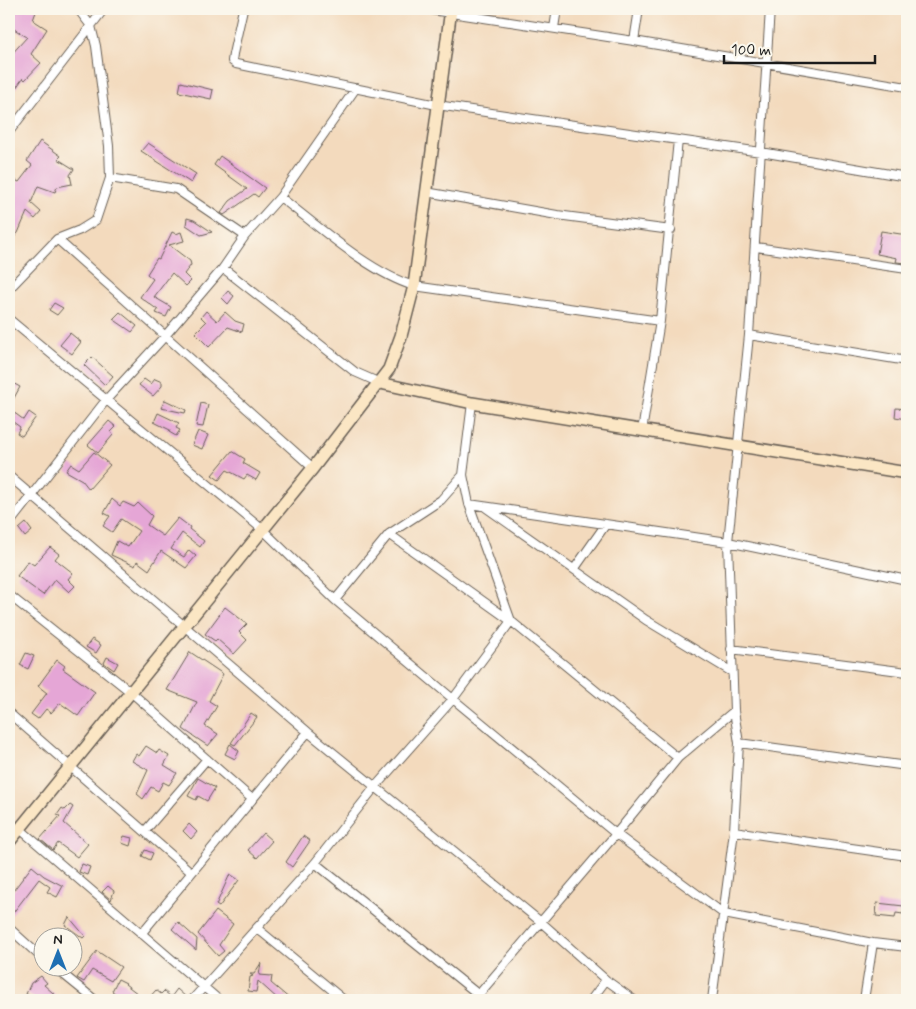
<svg xmlns="http://www.w3.org/2000/svg" width="916" height="1009" font-family="Mynerve,sans-serif">
<style>
.building{fill:#e5a6d6}
.lines{fill:none;stroke-linecap:round;stroke-linejoin:round}
.street-casing{stroke:#675e54;stroke-width:10}
.secondary-casing{stroke:#675e54;stroke-width:14}
.street{stroke:#fff;stroke-width:8}
.secondary{stroke:#fbe6c4;stroke-width:11}
</style>
<rect width="100%" height="100%" fill="#fbf7ec"/>
<filter id="ink" filterUnits="userSpaceOnUse"><feTurbulence type="fractalNoise" baseFrequency=".02" numOctaves="2"/><feDisplacementMap in="SourceGraphic" scale="10" xChannelSelector="R" yChannelSelector="G"/><feConvolveMatrix kernelMatrix="1 2 1 2 8 2 1 2 1" color-interpolation-filters="sRGB"/></filter>
<filter id="wash" filterUnits="userSpaceOnUse"><feTurbulence type="fractalNoise" baseFrequency=".0096" numOctaves="4" result="noise"/><feDisplacementMap in="SourceGraphic" scale="20" xChannelSelector="R" yChannelSelector="G"/><feGaussianBlur stdDeviation="1.12" result="paint"/><feColorMatrix in="noise" values="0 0 0 0 0 0 0 0 0 0 0 0 0 0 0 0 0 1.4 0 .05"/><feComposite in="paint" operator="in"/></filter>
<g filter="url(#wash)">
<rect width="100%" height="100%" fill="#f3dabd"/>
<g id="blocks">
<!-- building -->
<path class="building" d="M9 9H37L33 20 47 29 31 54 41 63 25 80 23 78 9 98V57L27 37 9 26Z
M181 82 213 90 211 99 179 92Z
M40 141 61 156 58 159 74 169 70 175 72 184 57 187 55 192 38 186 31 203 41 212 35 219 27 212 18 233 9 243V182L11 178 19 182 32 165 27 161Z
M148 143 196 174 191 183 141 151Z
M220 156 265 188 258 197 254 194 224 215 221 213 230 201 247 189 214 165Z
M187 218 194 220 212 232 201 235 186 225Z
M881 231 907 235 906 263 896 262 897 258 877 254Z
M172 232 176 234 181 232 184 241 169 245 190 261 191 265 184 274 191 281 186 286 172 273 154 297 171 307 166 317 156 313 158 310 140 297 153 279 147 274 157 258 159 259Z
M228 291 234 296 228 304 222 298Z
M54 303 63 308 57 315 49 310Z
M206 311 217 321 225 312 235 321 244 324 242 332 228 327 209 347 195 333 206 322 201 317Z
M120 312 137 326 132 332 113 319Z
M70 333 81 342 72 354 60 345Z
M92 357 113 376 105 385 84 365Z
M144 379 151 384 155 379 162 382V386L153 396 139 385Z
M9 381 20 387 9 407Z
M165 400 186 410 185 413 161 408Z
M201 403 208 405 203 427 196 426Z
M896 408 907 409V419L895 417Z
M9 409 24 420 29 412 36 417 22 436 17 433 20 427 9 419Z
M158 413 179 423 176 428 180 430 176 436 169 432 170 430 154 422Z
M109 421 116 427 111 432 113 435 98 453 88 445Z
M198 431 208 435 202 449 192 445Z
M232 451 245 459 243 463 260 473 256 480 247 475 244 479 227 470 219 480 212 475Z
M94 452 110 465 89 489 82 480 66 471 71 464 79 469Z
M112 499 120 506 123 502 134 507 138 503 152 516 147 525 163 536 178 518 190 527 189 529 204 541 200 547 182 533 171 549 184 557 189 550 196 556 186 568 161 551 149 570 137 561 135 566 111 555 117 541 128 547 139 531 121 519 112 532 103 526 110 516 104 513Z
M26 523 32 531 25 537 19 529Z
M50 547 59 554 55 559 73 573 68 579 75 586 69 592 55 579 43 595 17 576 28 561 34 565Z
M225 607 247 624 239 632 247 640 234 654 217 639 215 641 205 634Z
M92 639 101 645 96 653 86 647Z
M190 652 223 674 209 701 217 706 205 726 218 734 208 746 183 729 197 702 167 690Z
M26 653 34 656 28 669 20 665Z
M107 657 118 663 114 670 104 663Z
M57 660 65 666 63 669 95 692 78 716 60 703 51 713 46 709 38 719 31 714 47 693 38 686Z
M251 713 257 717 235 745 231 743Z
M230 744 239 751 235 759 225 754Z
M146 746 157 753 159 750 169 756 164 765 177 773 169 785 163 782 158 791 151 787 143 799 137 794 148 770 132 761 136 754 139 756Z
M198 778 215 788 207 801 198 796 196 800 188 796Z
M70 805 73 807 64 823 88 844 77 857 58 843 53 850 40 839 60 816 57 815 62 808 65 810Z
M189 824 197 832 191 839 183 831Z
M263 833 272 841 257 858 248 850Z
M124 836 132 838 130 846 122 843Z
M303 836 310 841 292 867 286 862Z
M145 850 153 853 150 860 142 856Z
M82 864 90 867 87 875 79 872Z
M32 866 44 876 63 886 57 897 47 892 50 887 39 879 9 918V888L13 891Z
M230 874 239 880 219 907 216 905Z
M108 886 114 891 111 900 102 892Z
M877 903 904 906 903 914 896 913 895 918 876 916Z
M216 911 233 924 219 945 224 951 218 956 198 934Z
M69 917 85 936 83 938 65 925Z
M178 922 197 939 196 950 172 929Z
M97 951 121 967 111 981 92 970 84 982 77 978Z
M261 963 259 975 272 976 271 983 291 1000H279L258 981 256 992 248 991 250 977 253 976 250 974H254Z
M41 976 47 983 44 985 61 1000H38L26 994 31 983Z
M118 979 126 983 125 984 146 1000H124L112 991Z
M177 989 187 998V1000H147L156 990 161 994 164 991 171 997Z"/>
</g>
</g>
<g filter="url(#ink)">
<use href="#blocks" fill-opacity="0" stroke="#675e54" stroke-width="1"/>
<g class="lines">
<!-- street casing -->
<g class="street-casing">
<path id="street" d="M243 9 233 54 232 61 236 64 437 105 761 152 907 177
M425 9 634 41 907 87
M554 28 557 9
M634 41 639 9
M9 132 104 9
M110 178 176 189 245 236
M426 192 557 215 671 230
M280 197C318 226 370 273 414 286L660 321
M57 239 313 468
M756 247 907 269
M223 268 355 372 380 383
M9 289 57 239 80 230 96 220 110 178 109 146 96 46 91 26 78 9
M9 319 263 530 335 600 453 699 616 834 724 914 873 943 907 947
M749 335 907 361
M642 431 660 321 678 140
M9 476 308 732 541 922 606 980 634 1000
M469 504 728 542 907 580
M485 507 646 620 732 672
M9 524 106 400 165 336 223 268 245 236 280 197 356 88
M389 534 511 621 678 758
M575 568 606 524
M9 595 132 693 252 799
M335 600 389 534 441 500 463 475
M731 649 907 672
M9 713 191 872
M739 743 907 766
M20 829 219 1000
M145 831 207 759
M734 831 907 856
M315 863 479 995
M9 928 42 958
M258 929 344 1000
M141 934 308 732
M53 966 95 1000
M192 1000 315 863 375 787 453 699 511 621 469 504 463 475 472 403
M474 1000 616 834 678 758 734 711
M591 1000 606 980
M712 1000 734 831 739 743 734 711 728 542 749 335 770 9
M864 1000 873 943"/>
</g>
<!-- secondary casing -->
<g class="secondary-casing">
<path id="secondary" d="M380 383 472 403 907 473
M9 842 313 468 389 369 401 336 414 286 451 9"/>
</g>
<!-- street -->
<use href="#street" class="street"/>
<!-- secondary -->
<use href="#secondary" class="secondary"/>
</g>
</g>
<!-- margin -->
<rect width="916" height="1009" fill="none" stroke="#fbf7ec" stroke-width="30"/>
<!-- north arrow -->
<g transform="translate(58 952)"><circle r="24" fill="#fbf7ec" stroke="#a29f99"/>
<path d="M0-4L9 19L0 12L-9 19Z" fill="#1f6fb2"/>
<text y="-8" font-size="14" font-weight="bold" text-anchor="middle" fill="#1c1c1c">N</text>
</g>
<!-- scale -->
<path d="M724 55v8h151v-8" fill="none" stroke="#1c1c1c" stroke-width="2.5"/>
<text x="731" y="55" font-size="15" fill="#1c1c1c" stroke="#fbf7ec" stroke-width="4" paint-order="stroke">100 m</text>
</svg>
